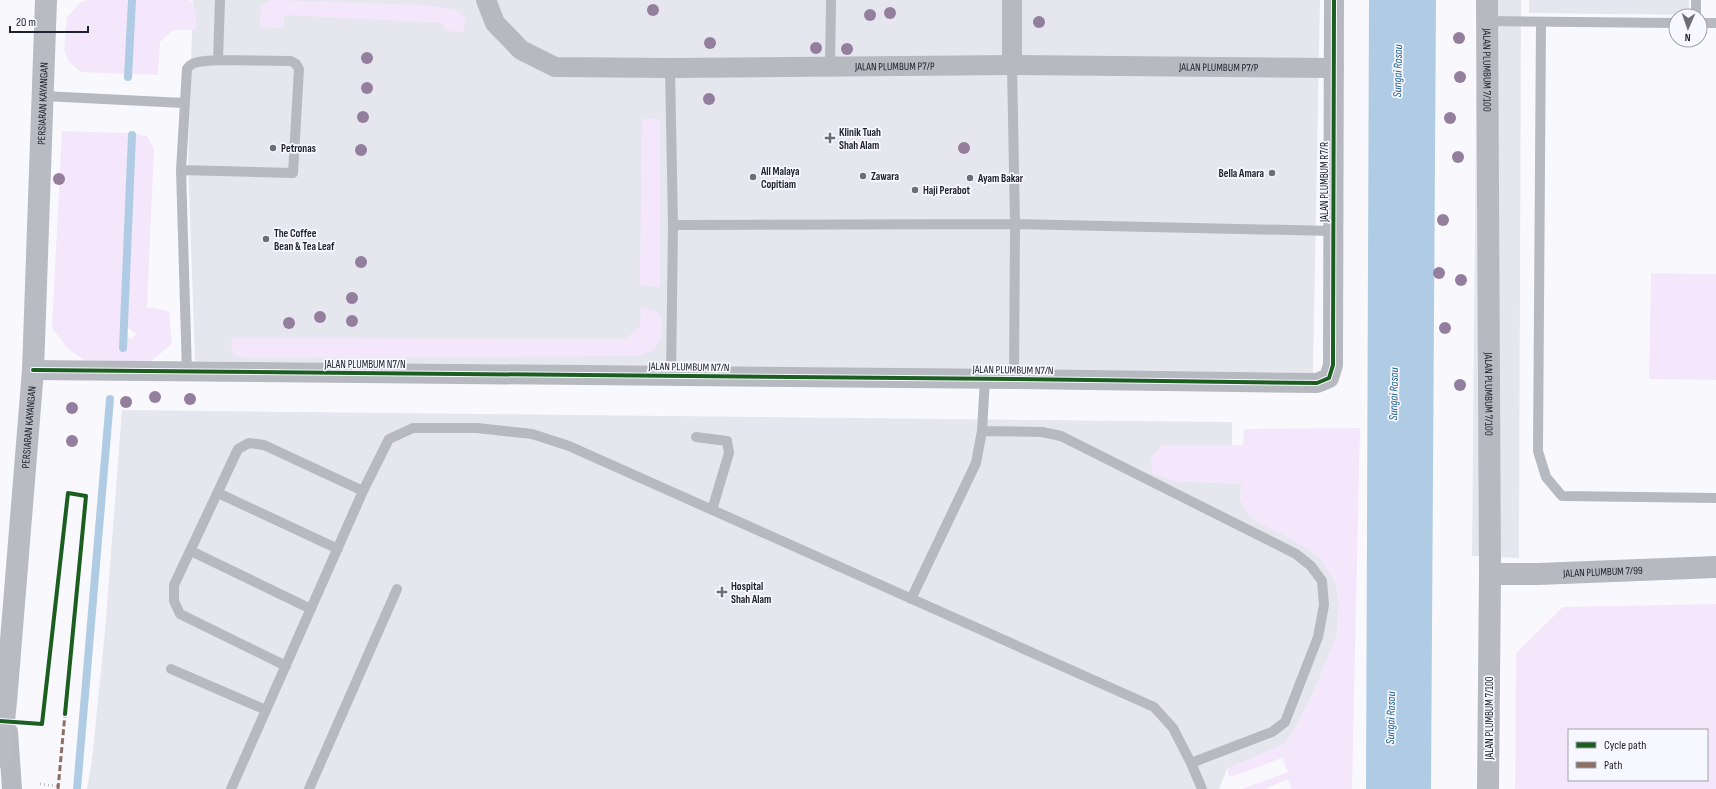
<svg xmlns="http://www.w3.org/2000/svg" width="1716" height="789" font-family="'Sofia Sans Condensed',sans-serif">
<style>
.built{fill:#e6e7ee}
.green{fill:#f4e7fb;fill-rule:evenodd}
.water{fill:#afcce4}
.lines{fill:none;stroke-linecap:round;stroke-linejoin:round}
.stream{stroke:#afcce4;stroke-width:8}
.path{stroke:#b2b4b9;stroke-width:2.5;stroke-dasharray:1 3;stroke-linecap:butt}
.service{stroke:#b6b9c0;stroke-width:10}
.minor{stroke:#b6b9c0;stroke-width:20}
.tertiary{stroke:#b6b9c0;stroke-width:22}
.primary{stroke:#b8bcc2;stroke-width:22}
.quiet{stroke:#8d6e63;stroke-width:3;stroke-dasharray:6 3;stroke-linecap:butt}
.cycleway-casing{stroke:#f7f8ff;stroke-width:6}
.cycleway{stroke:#1b5e20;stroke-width:4}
.tree{fill:#937f9d}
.poi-dot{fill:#6c6d76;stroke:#f7f8ff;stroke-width:1.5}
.labels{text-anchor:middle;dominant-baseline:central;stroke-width:3.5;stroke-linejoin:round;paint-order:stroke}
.street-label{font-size:11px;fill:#20222e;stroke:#f7f8ff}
.poi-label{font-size:11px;font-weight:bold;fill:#20222e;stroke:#f7f8ff;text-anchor:start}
.water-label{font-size:12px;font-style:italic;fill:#1c5d88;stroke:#f7f8ff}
</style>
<rect width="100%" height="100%" fill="#f9f9fd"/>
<!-- built -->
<path class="built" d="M193 0H1320L1313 373 195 361 188 161Z
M1477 0H1521L1519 558 1472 556Z
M1529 0H1689V15L1529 13Z
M122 410 1232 422V445H1163L1175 481 1242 484 1240 499 1319 557 1335 581 1339 602 1337 635 1316 687 1294 731 1285 744 1227 769 1219 789H87L92 759 105 631Z"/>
<!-- green -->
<path class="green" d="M87 0H130L126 74 81 72 69 62 64 49 67 17 81 2Z
M135 0H190C198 8 196 20 196 30H173L160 42 158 75 131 74Z
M273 0 422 5 454 9 465 17 464 32 447 31 442 23 284 15V28L260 27 261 8 266 2Z
M642 119H660V287L640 286Z
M62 131 128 133 121 329 131 339 136 334 127 327 135 133 148 137 154 150 147 307 169 311 172 344 150 362 84 360 67 348 52 328Z
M1651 273 1716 274V380L1649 379Z
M641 308 657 311 662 321 661 338 655 348 640 356 243 358 234 355 231 345 232 338 626 339 640 326Z
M1360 428 1352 789H1291L1288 779 1265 789H1242L1288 772 1282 758 1237 775 1229 776 1227 769 1285 744 1294 731 1316 687 1337 635 1339 602 1335 581 1319 557 1298 543 1256 521 1245 511 1240 499 1242 484 1175 481 1152 473 1151 457 1163 445H1243L1244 429Z
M1716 604V789H1515L1516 653 1563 607ZM1569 730H1707V780H1569Z"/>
<!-- water -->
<path class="water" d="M1369 0H1436L1431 789H1366Z"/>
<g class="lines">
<!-- stream -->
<path class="stream" d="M128 77 132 0
M123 348 132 135
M77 789 110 399"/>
<!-- path -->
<path class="path" d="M40 784 58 786"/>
<!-- service -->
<path class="service" d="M1696 16V0
M1486 21 1676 23
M1541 22 1538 451 1546 477 1562 496 1716 498
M1700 23H1716
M1012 65 1015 224 1014 379
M830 67 831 0
M670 68 673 225 671 376
M43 96 184 103
M181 170 187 69C192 60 208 61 218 60
M673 225 1015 224 1333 231
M187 372 181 170 293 173 299 69 296 64 291 61 218 60 220 0
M982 431 985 378
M696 437 727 441 729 453 712 510
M218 493 338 549
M191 551 311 609
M911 599 976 463 982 431 1042 432 1061 436 1296 554 1311 566 1322 581 1324 605 1318 637 1285 722 1272 732 1191 763
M286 666 180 614 174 601V585L238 449 249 443 264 445 363 491
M171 669 266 710
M231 789 363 491 389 439 413 428H477L532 434 569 446 1154 707 1173 728 1191 763 1202 789
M309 789 397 589"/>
<!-- minor -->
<g class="minor">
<path id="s1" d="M486 0 495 23 521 50 555 67 670 68 1012 65 1334 68"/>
<path d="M1012 0V65"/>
<path d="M33 370 1014 379 1317 383 1329 378 1333 365 1334 0"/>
<path d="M8 732 12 789"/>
</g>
<!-- tertiary -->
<g class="tertiary">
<path id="s2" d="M1487 0 1490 574 1488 789"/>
<path id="s3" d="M1490 574H1538L1716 567"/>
</g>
<!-- primary -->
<path class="primary" id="s4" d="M0 757 6 702 33 370 46 0"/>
<!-- quiet -->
<path class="quiet" d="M58 789 65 714"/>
<!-- cycleway casing -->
<g class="cycleway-casing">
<path id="cycleway" d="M33 370 1014 379 1317 383 1329 378 1333 365 1334 0
M0 721 42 724 68 493 86 496 65 714"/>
</g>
<!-- cycleway -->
<use href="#cycleway" class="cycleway"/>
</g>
<!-- trees -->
<g class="tree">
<circle cx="653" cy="10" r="6"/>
<circle cx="890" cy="13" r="6"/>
<circle cx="870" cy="15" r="6"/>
<circle cx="1039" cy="22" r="6"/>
<circle cx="1459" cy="38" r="6"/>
<circle cx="710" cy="43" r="6"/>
<circle cx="816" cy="48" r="6"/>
<circle cx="847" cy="49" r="6"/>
<circle cx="367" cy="58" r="6"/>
<circle cx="1460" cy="77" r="6"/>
<circle cx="367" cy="88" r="6"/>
<circle cx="709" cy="99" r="6"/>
<circle cx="363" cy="117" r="6"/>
<circle cx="1450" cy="118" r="6"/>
<circle cx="964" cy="148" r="6"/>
<circle cx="361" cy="150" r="6"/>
<circle cx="1458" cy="157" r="6"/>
<circle cx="59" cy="179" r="6"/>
<circle cx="1443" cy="220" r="6"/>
<circle cx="361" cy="262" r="6"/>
<circle cx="1439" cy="273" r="6"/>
<circle cx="1461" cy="280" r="6"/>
<circle cx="352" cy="298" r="6"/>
<circle cx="320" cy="317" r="6"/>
<circle cx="352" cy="321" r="6"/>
<circle cx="289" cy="323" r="6"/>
<circle cx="1445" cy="328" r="6"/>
<circle cx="1460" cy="385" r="6"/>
<circle cx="155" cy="397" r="6"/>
<circle cx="190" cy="399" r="6"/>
<circle cx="126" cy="402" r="6"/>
<circle cx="72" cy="408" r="6"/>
<circle cx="72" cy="441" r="6"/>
</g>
<!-- markers -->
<g class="poi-dot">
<path d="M828 132h4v4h4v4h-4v4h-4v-4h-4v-4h4z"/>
<circle cx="273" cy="148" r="4"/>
<circle cx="1272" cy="173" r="4"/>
<circle cx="863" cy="176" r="4"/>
<circle cx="753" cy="177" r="4"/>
<circle cx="970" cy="178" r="4"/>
<circle cx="915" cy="190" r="4"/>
<circle cx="266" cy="239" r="4"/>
<path d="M720 586h4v4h4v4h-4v4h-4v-4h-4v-4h4z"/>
</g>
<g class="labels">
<!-- street labels -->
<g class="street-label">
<text stroke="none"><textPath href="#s1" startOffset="440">JALAN PLUMBUM P7/P</textPath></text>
<text stroke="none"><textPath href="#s1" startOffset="764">JALAN PLUMBUM P7/P</textPath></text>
<text stroke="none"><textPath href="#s2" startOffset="70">JALAN PLUMBUM 7/100</textPath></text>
<text stroke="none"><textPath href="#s4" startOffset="655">PERSIARAN KAYANGAN</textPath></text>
<text transform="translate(1324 182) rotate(-90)">JALAN PLUMBUM R7/R</text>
<text x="365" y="364">JALAN PLUMBUM N7/N</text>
<text transform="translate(689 367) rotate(1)">JALAN PLUMBUM N7/N</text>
<text transform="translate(1013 370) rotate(1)">JALAN PLUMBUM N7/N</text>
<text stroke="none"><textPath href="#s2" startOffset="394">JALAN PLUMBUM 7/100</textPath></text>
<text stroke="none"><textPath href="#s4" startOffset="331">PERSIARAN KAYANGAN</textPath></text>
<text stroke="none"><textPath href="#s3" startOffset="113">JALAN PLUMBUM 7/99</textPath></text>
<text transform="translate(1489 718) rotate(-90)">JALAN PLUMBUM 7/100</text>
</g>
<!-- poi labels -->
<g class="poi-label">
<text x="839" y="132">Klinik Tuah<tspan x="839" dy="13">Shah Alam</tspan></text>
<text x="281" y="148">Petronas</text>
<text x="761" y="171">All Malaya<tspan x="761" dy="13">Copitiam</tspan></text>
<text x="1264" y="173" text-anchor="end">Bella Amara</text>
<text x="871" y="176">Zawara</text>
<text x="978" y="178">Ayam Bakar</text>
<text x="923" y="190">Haji Perabot</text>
<text x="274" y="233">The Coffee<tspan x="274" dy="13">Bean &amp; Tea Leaf</tspan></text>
<text x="731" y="586">Hospital<tspan x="731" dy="13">Shah Alam</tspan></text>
</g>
<!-- water labels -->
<g class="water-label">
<text transform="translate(1398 71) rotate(-89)">Sungai Rasau</text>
<text transform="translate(1394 394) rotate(-89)">Sungai Rasau</text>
<text transform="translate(1391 718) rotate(-89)">Sungai Rasau</text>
</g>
</g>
<!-- legend -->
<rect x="1568" y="729" width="140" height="52" fill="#f7f8ff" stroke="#a1a2ab"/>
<rect x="1576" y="742" width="20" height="6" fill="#1b5e20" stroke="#a1a2ab"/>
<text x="1604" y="749" font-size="12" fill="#20222e">Cycle path</text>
<rect x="1576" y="762" width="20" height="6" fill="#8d6e63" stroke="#a1a2ab"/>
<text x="1604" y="769" font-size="12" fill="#20222e">Path</text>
<!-- north arrow -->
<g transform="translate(1688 28) rotate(182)"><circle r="19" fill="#f7f8ff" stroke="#a1a2ab"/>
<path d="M0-3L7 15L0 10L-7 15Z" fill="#6c6d76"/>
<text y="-6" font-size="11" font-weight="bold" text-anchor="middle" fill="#20222e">N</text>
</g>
<!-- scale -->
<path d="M10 26v6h78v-6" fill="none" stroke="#20222e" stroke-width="2"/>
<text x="16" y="26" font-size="12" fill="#20222e" stroke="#f7f8ff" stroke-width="3" paint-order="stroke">20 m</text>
</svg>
